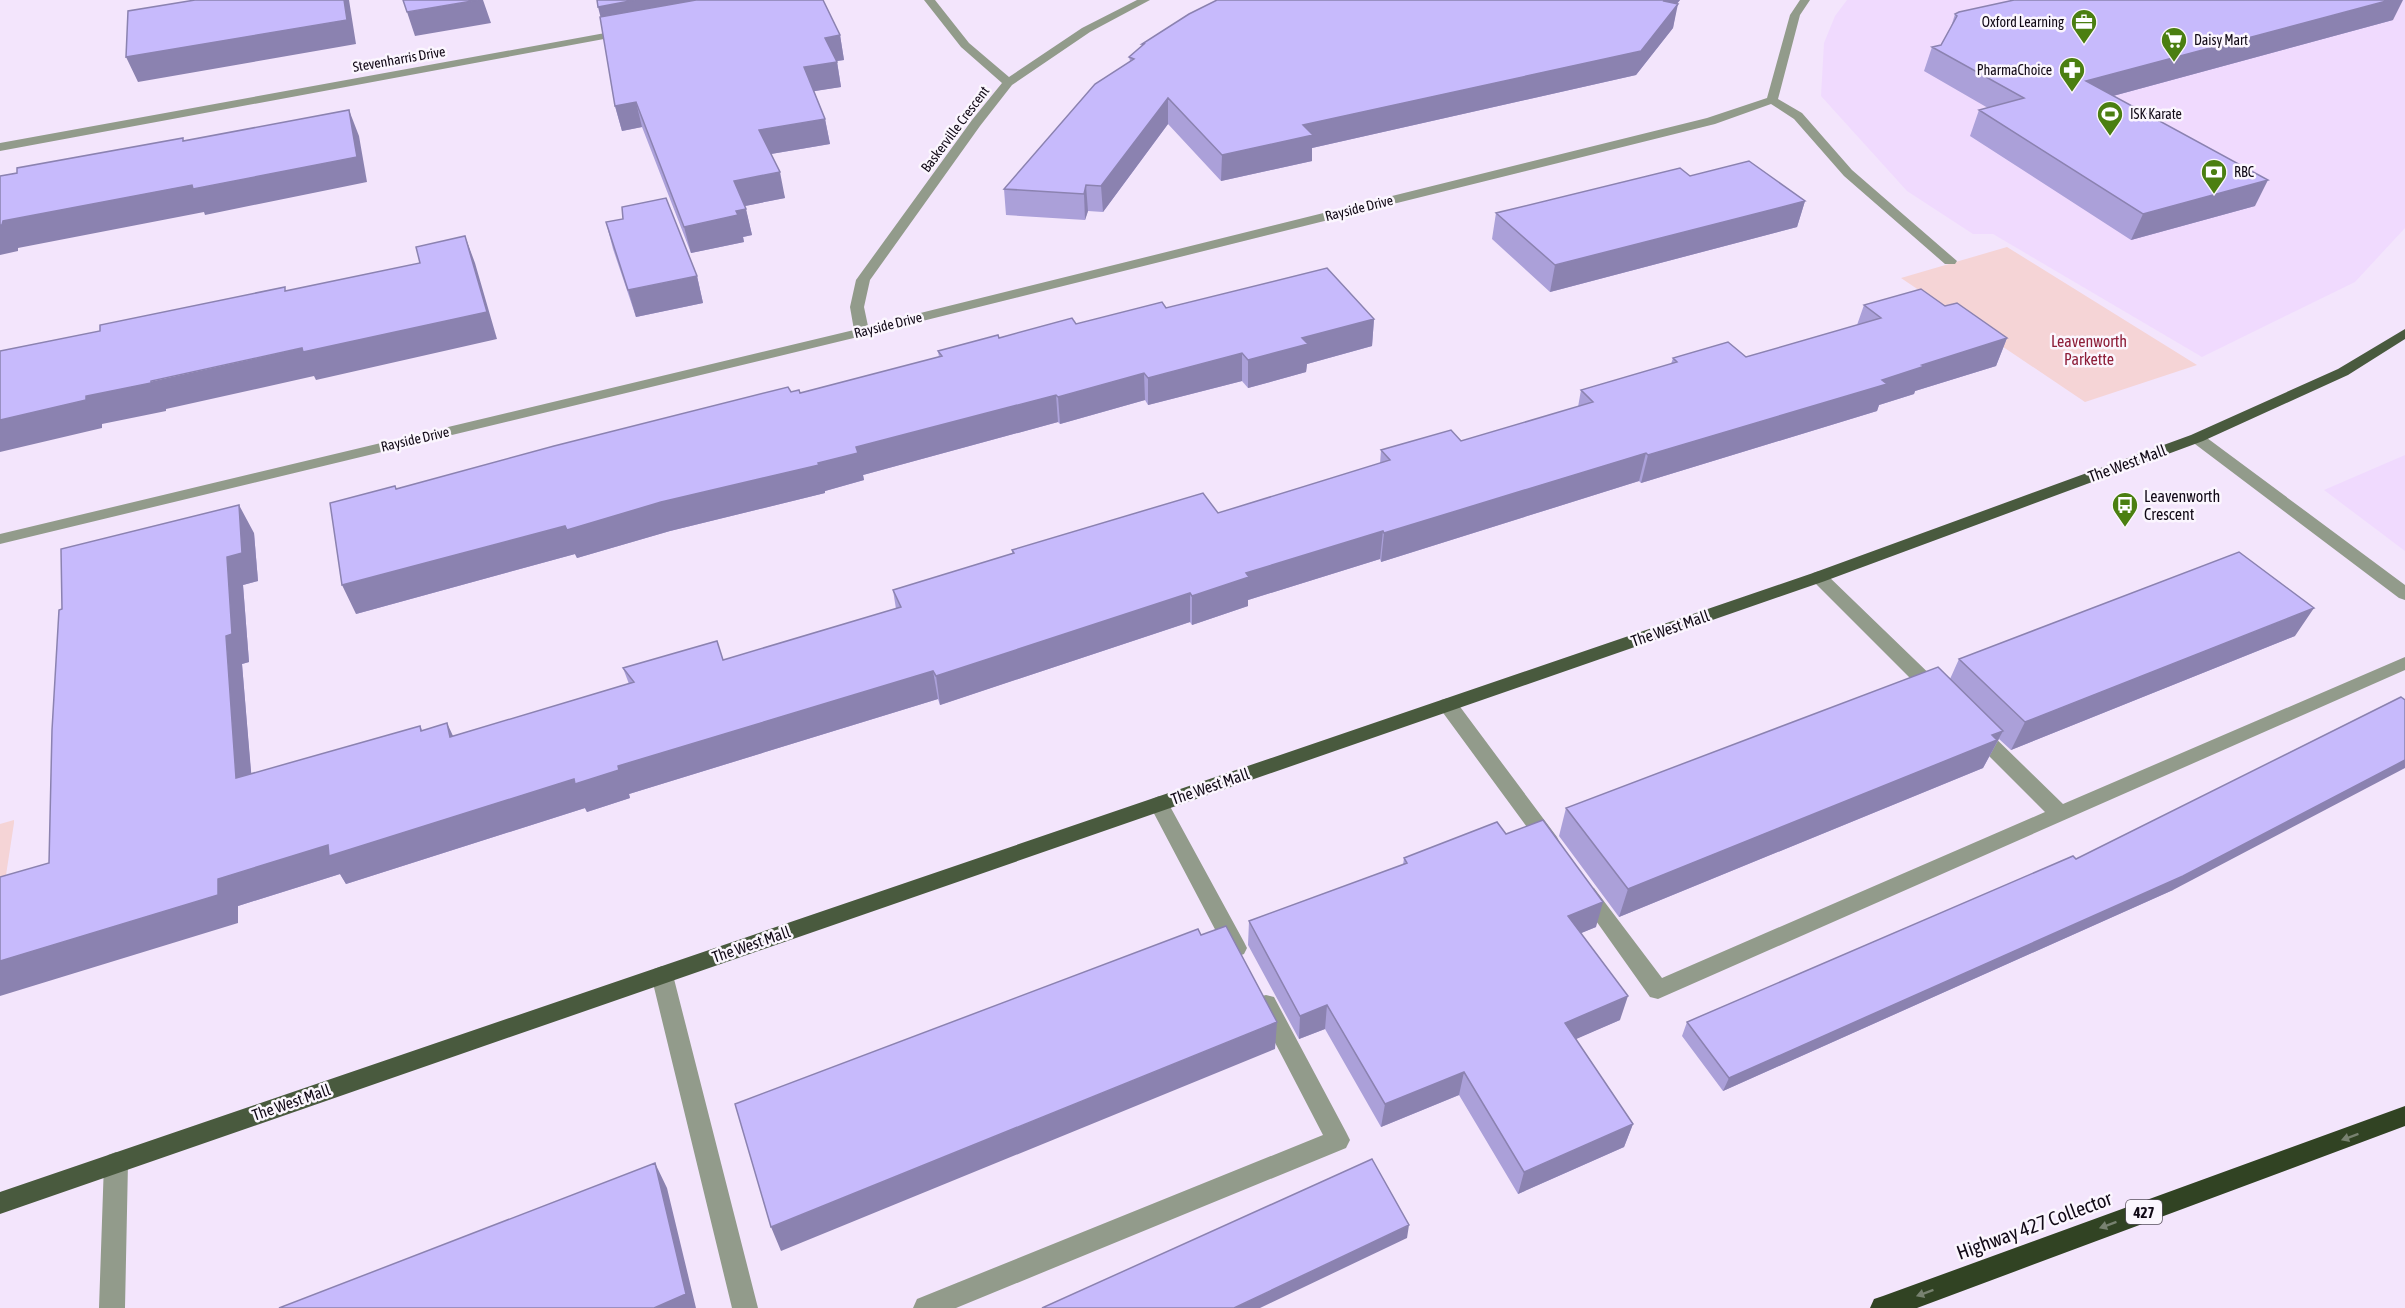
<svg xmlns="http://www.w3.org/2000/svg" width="2405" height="1308" font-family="'Asap Condensed',sans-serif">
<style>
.built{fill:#f0dafe}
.green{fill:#f5d4d6}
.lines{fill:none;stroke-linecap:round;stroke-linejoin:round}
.minor{fill:#929b8b;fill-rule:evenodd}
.major{fill:#495a3e;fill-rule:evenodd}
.highway{fill:#314323;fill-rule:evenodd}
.wall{fill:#aba0d9}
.shaded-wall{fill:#8b82b0}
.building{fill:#c7bafc;stroke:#8b82b0;stroke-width:1.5}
.oneway{fill:#788270}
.labels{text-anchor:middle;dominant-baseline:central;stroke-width:5;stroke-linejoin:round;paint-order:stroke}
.far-poi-label{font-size:14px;fill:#110916;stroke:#fbf6fe;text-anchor:start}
.far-street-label{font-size:14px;fill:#110916;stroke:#fbf6fe}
.shield{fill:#fbf6fe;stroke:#57505c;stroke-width:1.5}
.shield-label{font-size:15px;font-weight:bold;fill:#110916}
.park-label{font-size:16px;fill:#8d1d38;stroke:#fbf6fe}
.street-label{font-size:16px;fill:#110916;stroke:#fbf6fe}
.poi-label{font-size:16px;fill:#110916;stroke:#fbf6fe;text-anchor:start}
.near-street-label{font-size:20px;fill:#110916;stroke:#fbf6fe}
</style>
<rect width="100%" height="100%" fill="#f3e5fc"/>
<!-- built -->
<path class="built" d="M1847 0H2405V228L2355 282 2202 357 1993 234H1973L1907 191 1821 96 1824 43 1835 16Z
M2405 455V551L2324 490Z"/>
<!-- green -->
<path class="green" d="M2007 247 2197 365 2085 402 1901 278Z
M14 820V823L0 914V824Z"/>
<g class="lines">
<!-- minor -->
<path class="minor" d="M924 0H935L969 43 1009 77 1082 28 1137 0H1150L1090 32 1012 85 980 126 870 280 864 307 868 326 1707 118 1767 98 1790 15 1800 0H1810L1800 15 1778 99 1802 113 1852 170 1957 261 1955 264H1945L1844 176 1794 119 1771 104 1715 124 862 336 0 544V534L854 330 850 307 856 280 972 120 1002 83 961 47Z
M627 29 631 30V34L0 151V143Z
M2197 433 2203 435 2405 585V600L2399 598 2191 441 2189 438Z
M1819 571 1825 573 1943 687 1945 692 1943 697 1936 699 1929 697 1813 581 1810 577 1813 573Z
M2405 657V670L1658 999 1650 997 1577 894 1580 888 1587 886 1594 888 1662 978 2045 812 1970 737 1968 732 1970 727 1977 725 1984 727 2063 804Z
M1448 698 1455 700 1557 837 1560 843 1557 849 1550 851 1543 849 1441 710 1439 705 1441 700Z
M1159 796 1166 799 1244 942 1247 948 1244 954 1236 957 1228 954 1149 804 1152 799Z
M662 966 670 969 673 975 758 1308H732L651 975 654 969Z
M1266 995 1274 997 1346 1132 1350 1140 1346 1148 956 1308H913L917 1299 1323 1135 1255 1004 1258 997Z
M116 1152 124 1155 128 1163 125 1308H99L104 1163 108 1155Z"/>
<!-- major -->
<path class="major" d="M2405 329V339L2348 375 2203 441 1825 581 0 1214V1192L1813 573 2191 435 2338 369Z"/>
<!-- highway -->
<path class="highway" d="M2405 1106V1126L1917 1308H1870L1874 1299 1883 1296Z"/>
</g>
<!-- wall -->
<path class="wall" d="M1680 0 1677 4 1673 28 1636 75 1312 148V161L1221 181 1168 124 1103 212 1088 211 1085 220 1006 215 1004 189 1130 61 1129 57 1142 46V44Z
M1955 14 2393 20 2113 96 2255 206 2131 240 1970 136 1979 110 1988 108 1924 71 1932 47 1941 45 1951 27Z
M840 35 844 60 837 61 841 87 814 91 825 119 830 144 771 154 785 198 745 206 752 235 743 237 744 242 691 253 642 127 622 131 615 106Z
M1690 176 1805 201 1797 227 1550 292 1492 239 1496 213Z
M606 222 697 276 703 303 636 317 613 249Z
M1864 305 1945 306 2007 338 1996 366 1915 391 1914 394 1879 405 1877 411 1641 483 1639 481 1381 562 1380 559 1248 600V606L1192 625 1190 622 940 705 938 699 629 794 630 798 587 812 585 808 346 884 340 874 238 906V923L49 863 254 533 258 581 243 585 249 662 242 664 251 774 420 726 422 730 453 736 629 684 623 668 723 660 896 609 893 590 1012 554V550L1218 513 1380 464 1381 450 1461 441 1578 407 1581 390 1671 364 1673 358 1746 357 1857 325Z
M1166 308 1374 319 1372 346 1307 364 1306 372 1248 388 1242 381 1148 405 1145 400 1060 424 1058 422 863 475 864 480 825 491V493L670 531 577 558 575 554 356 614 397 489 791 392 800 393 939 357 938 351 999 338Z
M2295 636 2011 750 1999 739 1983 768 1619 917 1559 836 1566 808 1950 679 1959 659Z
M1506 834 1596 927 1581 933 1620 1020 1575 1039 1633 1124 1624 1147 1518 1194 1459 1095 1381 1127 1325 1029 1299 1039 1248 945 1249 921 1403 865 1404 858Z
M2076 859 2173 890 1723 1091 1682 1036 1687 1022Z"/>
<!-- shaded-wall -->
<path class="shaded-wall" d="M344 0H349L356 44 138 82 126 57Z
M478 0H483L491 23 415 36 407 12Z
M635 0H772L604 31 598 7Z
M1665 0H1680L1659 25 1664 1Z
M2390 0H2403L2393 20 2076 106 2086 81Z
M1678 4 1673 28 1636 75 1312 148V161L1221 181 1222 155 1303 125Z
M840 35 844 60 829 62 825 38Z
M837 62 841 87 809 92 804 67Z
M1168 98V124L1103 212 1101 186Z
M636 102 642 127 622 131 615 106Z
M349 110 359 136 367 182 205 215 204 212 18 248V251L0 255V225L3 221Z
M825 119 830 144 765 155 759 130Z
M780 172 785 198 740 207 734 181Z
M2268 180 2255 206 2131 240 2143 214Z
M1086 185 1088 211 1085 220 1084 194Z
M1805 201 1797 227 1550 292 1555 265Z
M746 209 752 235 743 237 744 242 691 253 684 227 736 211Z
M465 236 475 263 497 339 316 380 314 376 166 409V411L102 424V428L0 452V420L86 396 302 348Z
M697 276 703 303 636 317 628 290Z
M1374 319 1372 346 1307 364 1306 372 1248 388V360L1302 338Z
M2007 338 1996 366 1915 391 1914 394 1879 405 1877 411 1641 483 1648 455 1922 365Z
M1242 353V381L1148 405V378Z
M1144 373 1145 400 1060 424 1058 397Z
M1056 395 1058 422 863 475 864 480 825 491V493L670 531 577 558 575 554 356 614 342 585 565 526 818 463 856 447Z
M1646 453 1639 481 1381 562 1384 533Z
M239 505 254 533 258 581 243 585 249 662 242 664 254 806 236 778 226 636 227 557Z
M1383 531 1380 559 1248 600V606L1192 625V596L1246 573Z
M1190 593V622L940 705 936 676Z
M2314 608 2295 636 2011 750 2025 722Z
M933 671 938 699 629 794 630 798 587 812 585 808 346 884 340 874 238 906V923L0 996V961L218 879 328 845 618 766Z
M447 723 460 751 450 737Z
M2003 731 1983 768 1619 917 1628 889Z
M2405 760V768L2173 890 1723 1091 1729 1078Z
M1603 902 1596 927 1562 941 1568 916Z
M1628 996 1620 1020 1558 1047 1565 1023Z
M1327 1005 1325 1029 1299 1039 1300 1016Z
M1277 1022 1275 1049 781 1251 771 1227Z
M1464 1072 1459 1095 1381 1127 1385 1104Z
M1633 1124 1624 1147 1518 1194 1524 1172Z
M655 1163 667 1188 696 1308H654Z
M1409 1225 1407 1238 1260 1308H1234Z"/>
<!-- building -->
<path class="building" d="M195 0H344L347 20 126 57 128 11Z
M403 0H478L407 12Z
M597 0H635L598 7Z
M696 0H823L840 35 825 38 837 62 804 67 825 119 759 130 780 172 734 181 746 209 736 211 738 215 684 227 636 102 615 106 600 17Z
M1217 0H1665L1664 1 1678 4 1641 51 1303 125 1313 135 1222 155 1168 98 1101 186 1086 185 1084 194 1004 189 1095 84 1134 59 1129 57 1144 44H1142L1189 14Z
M2014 0H2390L2086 81 2268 180 2143 214 1979 110 2024 98 1932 47 1941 45 1957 16 1955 14 1959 12Z
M349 110 357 157 193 189 192 185 3 221 2 225H0V176L17 173V168L183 138V141Z
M1749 161 1805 201 1555 265 1496 213 1680 168 1690 176Z
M666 198 697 276 628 290 606 222 623 219 622 207Z
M465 236 487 312 303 352 302 348 151 381V383L86 396V400L0 420V351L100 331V325L285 287V291L420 263 416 247Z
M1327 268 1374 319 1302 338 1308 344 1248 360 1242 353 1148 378 1144 373 1058 397 1056 395 856 447 858 453 818 463 819 465 661 502 567 530 565 526 342 585 330 503 395 486 396 489 554 446 788 387 791 392 799 390 800 393 942 356 938 351 998 335 999 338 1072 318 1076 324 1162 302 1166 308Z
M1921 289 1945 306 1957 303 2007 338 1922 365 1925 366 1882 380 1887 384 1648 455 1646 453 1384 533 1383 531 1246 573 1249 577 1192 596 1190 593 936 676 933 671 618 766 619 770 575 784 574 779 329 856 328 845 218 879V895L0 961V877L49 863 52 730 59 610 62 609 61 549 239 505 242 553 227 557 232 634 226 636 236 778 420 726 421 731 447 723 450 737 634 682 623 668 717 641 723 660 901 607 893 590 1014 553 1012 550 1203 493 1218 513 1390 460 1381 450 1451 430 1461 441 1593 402 1581 390 1677 362 1673 358 1728 342 1746 357 1881 318 1864 305Z
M2239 552 2314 608 2025 722 1959 659Z
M1938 667 2003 731 1992 735 1997 740 1628 889 1566 808Z
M2401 697 2405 700V760L2183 876 1729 1078 1687 1022 2073 856 2076 859Z
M1543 820 1603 902 1568 916 1628 996 1565 1023 1633 1124 1524 1172 1464 1072 1385 1104 1327 1005 1300 1016 1249 921 1407 863 1404 858 1497 822 1506 834Z
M1226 926 1277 1022 771 1227 735 1104 1198 929 1201 935Z
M1372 1159 1409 1225 1234 1308H1042Z
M655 1163 686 1294 654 1308H279Z"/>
<!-- one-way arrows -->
<defs><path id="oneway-solid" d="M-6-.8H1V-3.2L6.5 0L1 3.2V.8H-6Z" transform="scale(1.5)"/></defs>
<g class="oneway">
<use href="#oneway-solid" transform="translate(2350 1137) rotate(160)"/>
<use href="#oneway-solid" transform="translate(2108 1225) rotate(160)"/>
<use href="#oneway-solid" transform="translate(1925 1293) rotate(160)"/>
</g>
<!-- icons -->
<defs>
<g id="office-pin" transform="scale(1.35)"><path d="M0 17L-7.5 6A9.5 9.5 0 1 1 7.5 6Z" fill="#4b7f11" stroke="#fbf6fe"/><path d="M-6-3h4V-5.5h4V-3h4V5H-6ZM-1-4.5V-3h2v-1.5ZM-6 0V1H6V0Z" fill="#fff"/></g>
<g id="supermarket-pin" transform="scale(1.35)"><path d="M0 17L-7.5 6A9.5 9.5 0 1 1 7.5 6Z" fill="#4b7f11" stroke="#fbf6fe"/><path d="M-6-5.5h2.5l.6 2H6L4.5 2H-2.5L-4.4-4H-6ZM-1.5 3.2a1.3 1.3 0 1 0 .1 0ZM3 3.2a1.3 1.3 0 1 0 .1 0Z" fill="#fff"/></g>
<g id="pharmacy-pin" transform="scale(1.35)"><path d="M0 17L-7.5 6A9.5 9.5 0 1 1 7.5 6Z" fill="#4b7f11" stroke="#fbf6fe"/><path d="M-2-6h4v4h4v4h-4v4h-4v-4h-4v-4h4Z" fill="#fff"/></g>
<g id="stadium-pin" transform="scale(1.35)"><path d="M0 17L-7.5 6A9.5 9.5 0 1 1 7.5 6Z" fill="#4b7f11" stroke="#fbf6fe"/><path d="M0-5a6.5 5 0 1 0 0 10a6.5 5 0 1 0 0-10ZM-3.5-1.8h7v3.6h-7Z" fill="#fff"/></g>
<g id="bank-pin" transform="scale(1.35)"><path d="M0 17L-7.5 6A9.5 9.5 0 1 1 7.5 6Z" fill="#4b7f11" stroke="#fbf6fe"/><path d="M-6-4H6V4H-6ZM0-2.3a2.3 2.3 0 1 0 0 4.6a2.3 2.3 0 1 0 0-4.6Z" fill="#fff"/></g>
<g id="bus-pin" transform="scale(1.35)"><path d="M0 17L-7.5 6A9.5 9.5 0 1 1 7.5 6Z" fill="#4b7f11" stroke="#fbf6fe"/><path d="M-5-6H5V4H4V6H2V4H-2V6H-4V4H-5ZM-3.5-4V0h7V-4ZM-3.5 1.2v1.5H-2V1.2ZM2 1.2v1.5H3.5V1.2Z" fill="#fff"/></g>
</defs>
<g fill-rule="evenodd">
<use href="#office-pin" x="2084" y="22"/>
<use href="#supermarket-pin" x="2174" y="40"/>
<use href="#pharmacy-pin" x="2072" y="70"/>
<use href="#stadium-pin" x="2110" y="114"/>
<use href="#bank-pin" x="2214" y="172"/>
<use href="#bus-pin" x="2125" y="505"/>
</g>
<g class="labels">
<!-- far-poi labels -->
<g class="far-poi-label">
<text x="2064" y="22" text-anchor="end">Oxford Learning</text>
<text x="2194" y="40">Daisy Mart</text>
<text x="2052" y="70" text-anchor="end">PharmaChoice</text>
<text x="2130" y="114">ISK Karate</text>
<text x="2234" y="172">RBC</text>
</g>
<!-- far-street labels -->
<g class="far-street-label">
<text transform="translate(399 59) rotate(-10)">Stevenharris Drive</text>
<text transform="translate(955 129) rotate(-53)">Baskerville Crescent</text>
<text transform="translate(1359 208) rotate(-14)">Rayside Drive</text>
<text transform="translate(888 325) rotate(-14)">Rayside Drive</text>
<text transform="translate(415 439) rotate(-13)">Rayside Drive</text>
</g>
<!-- shield labels -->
<rect class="shield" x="2126" y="1200" width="36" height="24" rx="4.5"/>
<g class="shield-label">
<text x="2144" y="1212">427</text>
</g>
<!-- park labels -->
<g class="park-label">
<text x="2089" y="341">Leavenworth<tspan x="2089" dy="18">Parkette</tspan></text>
</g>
<!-- street labels -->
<g class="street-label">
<text transform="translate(2127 463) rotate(-20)">The West Mall</text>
<text transform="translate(1670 628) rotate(-19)">The West Mall</text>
<text transform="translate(1210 786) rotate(-19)">The West Mall</text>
<text transform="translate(751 944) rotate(-19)">The West Mall</text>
<text transform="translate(291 1102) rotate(-19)">The West Mall</text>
</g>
<!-- poi labels -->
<g class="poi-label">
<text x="2144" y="496">Leavenworth<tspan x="2144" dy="18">Crescent</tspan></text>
</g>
<!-- near-street labels -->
<g class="near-street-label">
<text transform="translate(2034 1225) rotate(-20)">Highway 427 Collector</text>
</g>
</g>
</svg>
